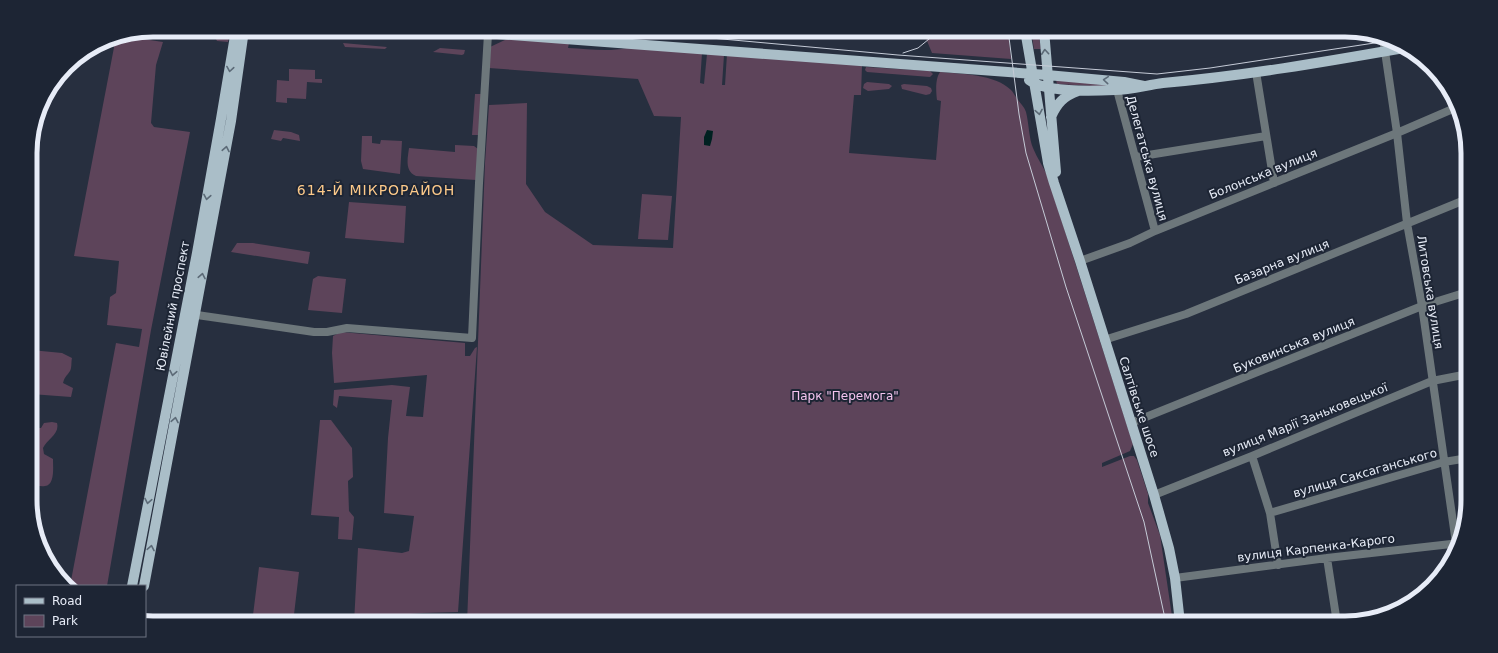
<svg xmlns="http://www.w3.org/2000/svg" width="1498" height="653" font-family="'DejaVu Sans',sans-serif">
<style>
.green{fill:#5d445a}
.water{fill:#002121}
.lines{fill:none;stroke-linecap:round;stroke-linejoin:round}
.minor{stroke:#6d777b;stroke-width:8}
.major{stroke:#aabec8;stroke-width:10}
.tram{stroke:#c5cbd7;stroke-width:1}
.oneway{stroke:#5c6a77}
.labels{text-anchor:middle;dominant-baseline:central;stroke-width:4;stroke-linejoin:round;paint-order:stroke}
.street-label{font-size:12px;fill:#e7ecf7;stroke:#1d2534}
.park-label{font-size:12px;fill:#f5c4ef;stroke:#1d2534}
.quarter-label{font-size:14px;letter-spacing:1px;fill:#fdca8a;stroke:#1d2534}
.rim{fill:none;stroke:#e7ecf7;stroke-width:5}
</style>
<rect width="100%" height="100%" fill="#272f3f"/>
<!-- green -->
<path class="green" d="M213 30H230L228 42 217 41 213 33Z
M929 30H1008L1011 59 932 53 925 36Z
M1031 30H1038L1041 49H1034Z
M123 36 163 42 156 65 151 123 154 127 190 132 151 330 107 586H70L116 343 139 347 142 329 107 325 110 297 116 293 119 261 74 256 116 37Z
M507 39 569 43 568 48C588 49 608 52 627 48L702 53 700 83 704 84 707 54 724 55 722 85H725L727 54 862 65 861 95H854L849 153 936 160 941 101 937 100C936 92 935 79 940 72 961 74 995 74 1011 90 1013 92 1015 96 1018 100 1021 104 1025 108 1026 112 1029 124 1029 139 1033 148 1037 158 1043 166 1047 175L1133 444 1130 451 1102 463V467L1130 456H1134L1137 460 1148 494V503L1160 535 1173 623H467L485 163 489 105 527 103 526 184 545 212 593 245 673 248 681 117 654 116 638 79 489 68 490 47Z
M343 43 387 47 385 49 345 47Z
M440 48 465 50 464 54 462 55 433 52Z
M866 67 930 71 933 74 930 77 867 72 865 70Z
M289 69 315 70V79H322V83L307 82 306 99 287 98V103L276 102 277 80 289 81Z
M1056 80 1110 84 1109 87 1057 84Z
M867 82 889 84 892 86 889 89 868 91 863 88 864 84Z
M904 84 927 86 931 88 932 91 930 94 926 95 902 89 901 85Z
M475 94H482L479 135H472Z
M274 130 291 132 299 135 300 141 283 138 281 141 271 139Z
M362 136H372V143L380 144 381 140 402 141 400 174 363 169 361 161Z
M455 145 474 146 478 149 476 180 416 176C404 171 408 157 409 148L455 152Z
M642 194 672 196 668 240 638 239Z
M349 202 406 206 404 243 345 238Z
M237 243H253L310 252 308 264 231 252Z
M318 276 346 279 342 313 308 310 313 279Z
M341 332 465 343V356H470L475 348 477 347 458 612 423 613 397 615 376 621 373 623H354L358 548 402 553 409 551 414 516 384 513 388 438 392 400 339 396 337 408 333 405 334 390 392 385 410 387 406 416 423 417 427 375 334 383 332 353 333 336Z
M31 350 62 353 72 358C71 362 72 368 70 371 66 377 65 376 63 383L73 388 71 397 31 394Z
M320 420H331L352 448 353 477 348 481 349 511 354 517 352 540 338 539 339 517 311 515Z
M52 422 57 423C60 434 47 439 43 448L44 454 53 459C53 467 55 485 45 486 41 487 35 485 31 485V428H41L44 423Z
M259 567 299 572 293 623H252Z"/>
<!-- water -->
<path class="water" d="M707 130 713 131 712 139 710 146 704 145V137Z"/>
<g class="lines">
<!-- minor -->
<path class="minor" d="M1383 38 1397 133 1407 223 1422 306 1457 550
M1256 72 1274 183
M1117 90 1155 231
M1136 157 1266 136
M1080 261 1130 243 1155 231 1397 133 1455 108
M190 314 314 332H327L347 328 472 338 479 183 488 34
M1104 340 1186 314 1467 199
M1131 423 1422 306 1467 292
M1252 456 1270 513 1278 565
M1154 495 1252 456 1432 381 1468 374
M1270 513 1444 462 1468 458
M1327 558 1337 623
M1175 578 1327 558 1460 543"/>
<!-- major -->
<path class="major" d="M444 30 1047 75 1124 82 1144 86
M1025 30 1048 163 1054 183 1080 261 1154 495 1169 548 1175 578 1180 623
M1044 30 1056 172
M1029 80C1046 93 1094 91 1115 90 1131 90 1147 85 1163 83 1244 76 1324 62 1404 48
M1051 117C1057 103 1064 96 1078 91
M132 586 197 253 221 119 236 30
M144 586 231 121 244 30"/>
<!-- tram -->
<path class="tram" d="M623 30 898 55 1157 74 1210 68 1394 40
M1008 30 1019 114 1026 153 1066 287 1144 522 1166 623
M903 53 918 48 940 30"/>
</g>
<!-- one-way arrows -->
<defs><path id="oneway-chevron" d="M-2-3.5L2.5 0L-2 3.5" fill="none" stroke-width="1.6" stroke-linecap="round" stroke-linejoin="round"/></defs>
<g class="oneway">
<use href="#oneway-chevron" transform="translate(1045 52) rotate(-95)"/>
<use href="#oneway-chevron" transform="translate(230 69) rotate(99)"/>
<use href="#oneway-chevron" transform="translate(1106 80) rotate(-175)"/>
<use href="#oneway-chevron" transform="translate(1039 112) rotate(80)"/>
<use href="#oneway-chevron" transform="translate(226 149) rotate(-79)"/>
<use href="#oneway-chevron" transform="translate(207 197) rotate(100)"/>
<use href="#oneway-chevron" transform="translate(202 276) rotate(-79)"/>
<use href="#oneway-chevron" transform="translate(173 373) rotate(101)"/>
<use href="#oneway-chevron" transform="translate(175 420) rotate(-79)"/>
<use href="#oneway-chevron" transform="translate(148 501) rotate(101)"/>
<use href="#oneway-chevron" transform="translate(151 548) rotate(-79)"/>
</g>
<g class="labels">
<!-- street labels -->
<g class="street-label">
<text transform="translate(1147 158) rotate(75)">Делегатська вулиця</text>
<text transform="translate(1263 174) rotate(-22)">Болонська вулиця</text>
<text transform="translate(1282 262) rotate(-22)">Базарна вулиця</text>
<text transform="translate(1430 292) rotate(81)">Литовська вулиця</text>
<text transform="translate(173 306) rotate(-79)">Ювілейний проспект</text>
<text transform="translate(1294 345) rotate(-22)">Буковинська вулиця</text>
<text transform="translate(1139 407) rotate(72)">Салтівське шосе</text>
<text transform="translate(1305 420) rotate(-22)">вулиця Марії Заньковецької</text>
<text transform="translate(1365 473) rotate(-16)">вулиця Саксаганського</text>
<text transform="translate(1316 548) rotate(-7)">вулиця Карпенка-Карого</text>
</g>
<!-- park labels -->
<g class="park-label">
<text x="845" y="396">Парк "Перемога"</text>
</g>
<!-- quarter labels -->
<g class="quarter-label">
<text x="376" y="190">614-Й МІКРОРАЙОН</text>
</g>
</g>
<!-- crop -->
<path d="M0 0H1498V653H0ZM153 37H1345A116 116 0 0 1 1461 153V500A116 116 0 0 1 1345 616H153A116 116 0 0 1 37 500V153A116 116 0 0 1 153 37Z" fill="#1d2534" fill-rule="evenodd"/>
<path class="rim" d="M153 37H1345A116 116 0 0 1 1461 153V500A116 116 0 0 1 1345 616H153A116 116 0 0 1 37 500V153A116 116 0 0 1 153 37Z"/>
<!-- legend -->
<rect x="16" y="585" width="130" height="52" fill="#1d2534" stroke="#6e7582"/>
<rect x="24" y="598" width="20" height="6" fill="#aabec8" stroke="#6e7582"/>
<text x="52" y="605" font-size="12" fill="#e7ecf7">Road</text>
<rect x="24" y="615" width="20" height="12" fill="#5d445a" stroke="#6e7582"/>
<text x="52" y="625" font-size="12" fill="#e7ecf7">Park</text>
</svg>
